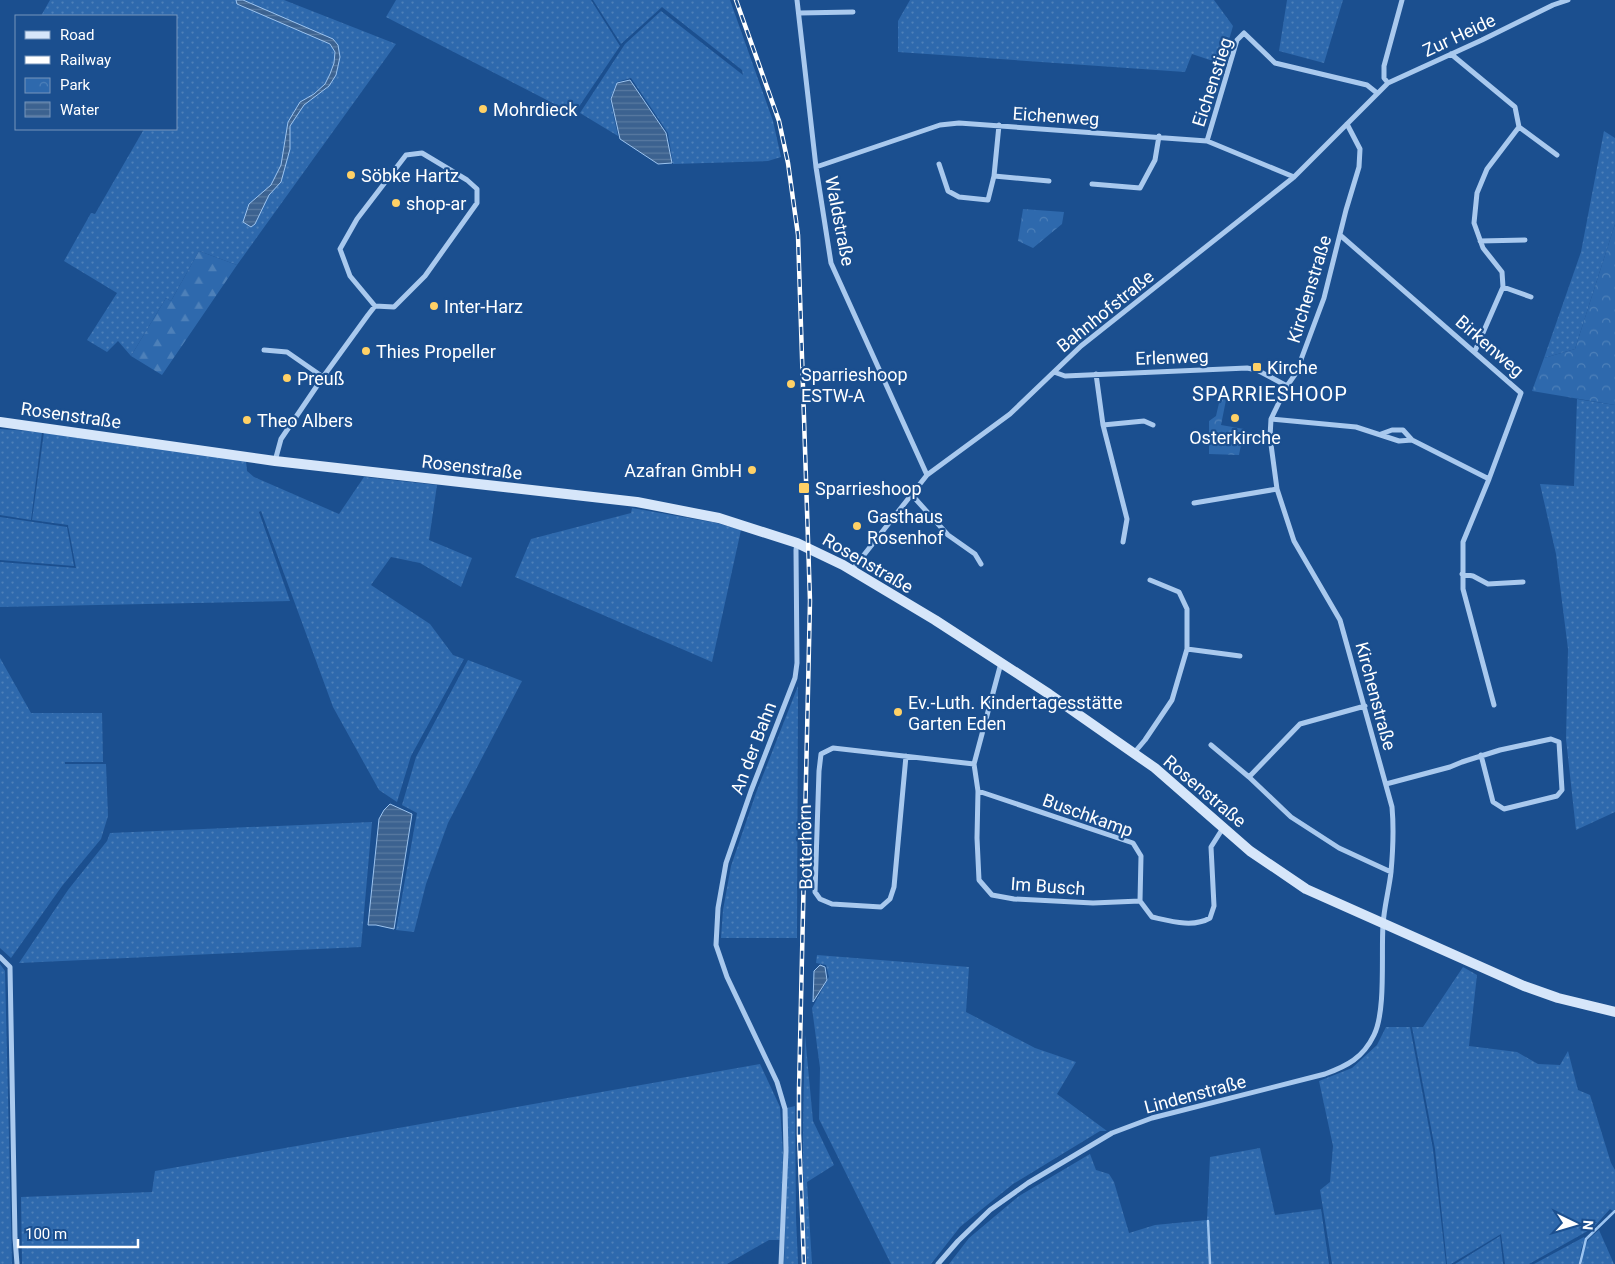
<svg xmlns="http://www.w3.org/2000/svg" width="1615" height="1264" font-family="Roboto,sans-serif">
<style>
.grass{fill:url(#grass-dots)}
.forest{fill:url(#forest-firs)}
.park{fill:url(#park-crowns)}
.water{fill:url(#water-rules);stroke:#9cc4f0}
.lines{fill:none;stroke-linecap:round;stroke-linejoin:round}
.stream{stroke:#9cc4f0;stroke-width:2.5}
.minor{stroke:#a9c9ee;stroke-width:5}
.secondary{stroke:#d6e6fa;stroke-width:10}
.rail-casing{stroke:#fff;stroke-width:4.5}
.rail{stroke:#1b4f8f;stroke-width:2.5;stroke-dasharray:8;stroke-linecap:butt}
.poi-dot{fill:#ffd166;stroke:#1b4f8f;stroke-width:2}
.labels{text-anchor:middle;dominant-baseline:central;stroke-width:4.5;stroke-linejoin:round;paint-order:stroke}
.street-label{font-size:18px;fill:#fff;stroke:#1b4f8f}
.poi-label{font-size:18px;fill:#fff;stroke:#1b4f8f;text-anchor:start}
.quarter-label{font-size:20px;letter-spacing:1px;fill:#fff;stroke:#1b4f8f}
</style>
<defs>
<pattern id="grass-dots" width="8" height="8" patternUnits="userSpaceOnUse" patternTransform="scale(1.25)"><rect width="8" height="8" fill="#2e69ad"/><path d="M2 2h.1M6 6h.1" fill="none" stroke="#4d80b9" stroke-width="1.8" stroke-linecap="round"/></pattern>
<pattern id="forest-firs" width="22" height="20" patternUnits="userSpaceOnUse" patternTransform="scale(1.25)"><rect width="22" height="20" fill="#2e69ad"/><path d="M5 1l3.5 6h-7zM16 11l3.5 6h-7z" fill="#4d80b9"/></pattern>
<pattern id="park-crowns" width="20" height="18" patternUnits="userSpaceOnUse" patternTransform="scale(1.25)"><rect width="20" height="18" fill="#2e69ad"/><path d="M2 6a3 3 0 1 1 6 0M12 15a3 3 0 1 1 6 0" fill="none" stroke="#4d80b9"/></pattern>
<pattern id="water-rules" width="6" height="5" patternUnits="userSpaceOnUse" patternTransform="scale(1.25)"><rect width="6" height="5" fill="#3c6290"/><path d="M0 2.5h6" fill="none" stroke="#597aa1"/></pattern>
</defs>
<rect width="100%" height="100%" fill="#1b4f8f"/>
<!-- grass -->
<path class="grass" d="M50 0H284L396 44 237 265 199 251 171 301 166 298 131 356 118 341 107 352 87 340 117 293 64 261 91 213 95 214 144 129H176V16H41Z
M396 0H591L620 46 574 114 386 17Z
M593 0H730L773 121 781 157 768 161 673 164 668 133 631 78 617 82 610 99 618 136 580 113 625 44 661 11 743 75 742 70 662 7 621 44Z
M910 0H1214L1233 26 1222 64 1192 54 1185 72 898 52V21Z
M1287 0H1343L1324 63 1279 51Z
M1604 131 1615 138V224L1575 349 1544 358 1581 252Z
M1577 399 1615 405V812L1576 830 1566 739 1568 649 1556 554 1540 484 1574 486Z
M0 429 42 432 31 520 0 515Z
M44 432 246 461 247 471 254 477 339 514 364 477 437 485 429 540 472 558 461 587 420 563 391 557 371 585 430 624 453 655 464 659 411 756 397 802 379 790 333 707 261 511 259 512 290 601 0 607V562L76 568 68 525 32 520Z
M632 508 717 523 741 530 712 662 515 577 531 539 631 513Z
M0 517 67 527 74 566 0 560Z
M0 658 31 713H102L103 762H65V764H106L108 816 101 839 62 886 11 958 0 948Z
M468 660 522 681 448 823 426 884 414 932 396 930 417 813 402 805 416 757Z
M798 686 797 938H721L723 910 731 866 756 793Z
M372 822 361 947 19 963 68 890 107 841 110 833Z
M817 955 969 967 966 1012 1035 1048 1076 1062 1057 1094 1107 1131H1100L1013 1184 960 1227 931 1264H891L819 1119 820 1068 812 1008 829 977 826 965 816 963Z
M0 964 5 971 12 1264H0Z
M1463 967 1477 975 1469 1046 1517 1052 1538 1064 1560 1065 1568 1051 1578 1090 1590 1095 1611 1163 1615 1170V1209L1613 1211 1610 1209 1593 1228 1529 1264H1505L1501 1234 1451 1264H1447L1435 1149 1412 1027H1423Z
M1386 1027H1410L1433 1149 1446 1264H1332L1320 1190 1330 1182 1333 1146 1319 1081 1352 1068 1377 1045Z
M805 1035 813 1121 834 1165 807 1182 812 1264H807C801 1188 803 1111 805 1035Z
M760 1064 780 1107 783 1153 780 1240H769L727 1264H22L21 1197 152 1192 155 1171Z
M795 1106 796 1218 798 1264H784L787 1151V1108Z
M1260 1148 1275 1215 1321 1209 1329 1264H1211L1209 1220 1207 1221 1209 1264H949L969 1238 1019 1196 1090 1154 1096 1170 1109 1174 1114 1182 1129 1233 1155 1225 1207 1220 1210 1157Z
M1599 1230 1614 1264H1582C1583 1247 1585 1241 1599 1230Z
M1500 1236 1503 1264H1455Z
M1584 1237 1585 1239 1581 1250 1579 1264H1534Z"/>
<!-- forest -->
<path class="forest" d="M199 251 237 265 162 375 131 356 166 298 171 301Z"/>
<!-- park -->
<path class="park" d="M1023 209 1064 212 1062 224 1033 248 1018 241Z
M1615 224V405L1532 391 1544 358 1575 349Z
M1222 390H1228L1221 425 1244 429 1239 455 1209 454V421L1216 416Z"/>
<!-- water -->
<path class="water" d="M236 0H243L333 39 338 45 340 57 336 75 329 86 304 105 290 126V149L281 182 269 195 255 224 251 227 243 222 249 204 271 185 281 165 288 122 300 102 314 94 325 84 330 74 334 63 335 52 330 44 237 4Z
M630 80 666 133 672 163 658 164 620 139 611 99 617 83Z
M390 804 412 814 394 929 376 925H368L379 819 384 810Z
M820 965 825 967 827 980 813 1002 814 971Z"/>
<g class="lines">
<!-- stream -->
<path class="stream" d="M1208 1221 1210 1264
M1580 1264 1586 1239 1615 1211"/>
<!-- minor -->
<path class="minor" d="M797 0 816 167 831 263 927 475
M799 13 853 12
M1451 54 1515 107 1519 127 1487 169 1477 193 1474 223 1483 248 1502 272 1503 287 1475 351
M1388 83 1384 78V66L1402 0
M1519 127 1557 155
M1207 141 1237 40 1244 33 1275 63 1367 85 1377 93
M939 164 948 191 959 197 988 200 994 176 999 125
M816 167 940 125 959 123 1207 141 1294 177
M994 176 1049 181
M1092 184 1140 188 1155 160 1159 136
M1340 235 1521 393 1489 479 1463 542V589L1494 705
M1480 241 1525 240
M1503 287 1531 297
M264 350 287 352 323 377
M1054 372 1065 376 1247 368 1257 370 1287 386
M1096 374 1103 425 1127 519 1123 542
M1271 419 1356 427 1399 441 1412 440 1489 479
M1103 425 1144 421 1153 425
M1381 434 1392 430H1403L1412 440
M275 461 281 439 323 377 368 315 375 306 394 307 425 276 477 203V189L467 180 422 153 406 155 357 219 340 249 350 276 375 306
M911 494 948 535 975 554 981 564
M1194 503 1277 489
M852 570 927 475 1010 414 1081 346 1294 177 1388 83 1482 40 1553 5 1568 0
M1462 574 1473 576 1488 584 1523 582
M1187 649 1240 656
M1001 663 974 764 978 791 977 838 979 880 992 895 1014 899 1093 903 1140 901 1152 917C1170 921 1193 928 1210 918L1214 906 1211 847 1223 828
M1365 706 1300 724 1249 777 1291 817 1339 848 1391 872
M1211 745 1249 777
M1134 753 1145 740 1172 700 1187 649V609L1179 592 1150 580
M906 756 894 887 890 899 881 907 832 904 820 899 815 892 819 771 821 754 833 748 974 764
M1386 784 1450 767 1462 762 1500 750 1551 739 1559 742 1562 790 1557 796 1504 809 1493 802 1481 755
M978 791 1133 843 1141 856 1140 901
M0 957 10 967 15 1238 17 1264
M781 1264 786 1151 785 1109 777 1082 727 977 716 945 718 908 726 863 751 791 795 678 797 663 796 550 797 543
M938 1264 958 1241 990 1210 1028 1183 1112 1133 1152 1118 1325 1074C1347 1066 1363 1058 1374 1035 1386 1011 1381 954 1383 925 1384 907 1389 890 1391 872 1393 850 1394 829 1392 807L1340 620 1294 541 1277 489 1270 437 1271 419 1287 386 1296 373 1324 298 1346 210 1359 167 1360 149 1347 124"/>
<!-- secondary -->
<path class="secondary" d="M0 422 275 461 637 502 719 518 797 543 843 565 935 620 1049 694 1155 768 1250 851 1306 889 1524 986 1558 998 1615 1012"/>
<!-- rail casing -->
<g class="rail-casing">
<path id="rail" d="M736 0 779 121 788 163 798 235 810 601 799 1090V1134L804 1264"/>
</g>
<!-- rail -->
<use href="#rail" class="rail"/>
</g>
<!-- markers -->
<g class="poi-dot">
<circle cx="483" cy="109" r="5"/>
<circle cx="351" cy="175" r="5"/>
<circle cx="396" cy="203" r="5"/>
<circle cx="434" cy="306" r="5"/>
<circle cx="366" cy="351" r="5"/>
<rect x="1252" y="362" width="10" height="10" rx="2.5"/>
<circle cx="287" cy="378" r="5"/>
<circle cx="791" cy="384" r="5"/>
<circle cx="1235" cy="418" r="5"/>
<circle cx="247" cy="420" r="5"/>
<circle cx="752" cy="470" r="5"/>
<rect x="798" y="482" width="12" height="12" rx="2.5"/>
<circle cx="857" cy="526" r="5"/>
<circle cx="898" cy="712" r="5"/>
</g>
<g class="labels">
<!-- street labels -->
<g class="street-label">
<text transform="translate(1459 35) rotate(-25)">Zur Heide</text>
<text transform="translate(1212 82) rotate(-72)">Eichenstieg</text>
<text transform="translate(1056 116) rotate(4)">Eichenweg</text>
<text transform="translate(840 221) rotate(79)">Waldstraße</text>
<text transform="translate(1309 289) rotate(-73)">Kirchenstraße</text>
<text transform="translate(1105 311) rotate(-39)">Bahnhofstraße</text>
<text transform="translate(1490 346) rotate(41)">Birkenweg</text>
<text transform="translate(1172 357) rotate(-2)">Erlenweg</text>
<text transform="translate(71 415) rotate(8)">Rosenstraße</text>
<text transform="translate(472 467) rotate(7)">Rosenstraße</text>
<text transform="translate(868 563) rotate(30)">Rosenstraße</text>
<text transform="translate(1376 696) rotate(75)">Kirchenstraße</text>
<text transform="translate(753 748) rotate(-69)">An der Bahn</text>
<text transform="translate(1205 791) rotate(40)">Rosenstraße</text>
<text transform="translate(1088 815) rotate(20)">Buschkamp</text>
<text transform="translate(805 847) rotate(-91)">Botterhörn</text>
<text transform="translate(1048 886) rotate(4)">Im Busch</text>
<text transform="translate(1195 1094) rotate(-15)">Lindenstraße</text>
</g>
<!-- poi labels -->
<g class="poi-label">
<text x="493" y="109">Mohrdieck</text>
<text x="361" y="175">Söbke Hartz</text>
<text x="406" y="203">shop-ar</text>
<text x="444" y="306">Inter-Harz</text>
<text x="376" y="351">Thies Propeller</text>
<text x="1267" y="367">Kirche</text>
<text x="801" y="374">Sparrieshoop<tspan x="801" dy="21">ESTW-A</tspan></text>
<text x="297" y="378">Preuß</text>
<text x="257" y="420">Theo Albers</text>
<text x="1235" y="437" text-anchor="middle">Osterkirche</text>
<text x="742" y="470" text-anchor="end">Azafran GmbH</text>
<text x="815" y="488">Sparrieshoop</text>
<text x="867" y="516">Gasthaus<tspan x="867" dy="21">Rosenhof</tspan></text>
<text x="908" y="702">Ev.-Luth. Kindertagesstätte<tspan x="908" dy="21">Garten Eden</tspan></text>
</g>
<!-- quarter labels -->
<g class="quarter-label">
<text x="1270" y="394">SPARRIESHOOP</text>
</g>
</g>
<!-- legend -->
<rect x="15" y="15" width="162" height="115" fill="#1b4f8f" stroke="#7695bc"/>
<rect x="25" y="31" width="25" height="8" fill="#d6e6fa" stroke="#7695bc"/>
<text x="60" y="40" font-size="15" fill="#ffffff">Road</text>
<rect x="25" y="56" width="25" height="8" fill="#ffffff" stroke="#7695bc"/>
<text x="60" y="65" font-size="15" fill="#ffffff">Railway</text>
<rect x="25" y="78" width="25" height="15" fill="url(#park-crowns)" stroke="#7695bc"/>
<text x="60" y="90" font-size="15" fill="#ffffff">Park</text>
<rect x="25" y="102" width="25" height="15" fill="url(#water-rules)" stroke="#7695bc"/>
<text x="60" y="115" font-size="15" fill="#ffffff">Water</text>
<!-- north arrow -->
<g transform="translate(1575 1224) rotate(95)" stroke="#1b4f8f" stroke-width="4" paint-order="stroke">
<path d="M0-4L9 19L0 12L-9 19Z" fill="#ffffff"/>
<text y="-8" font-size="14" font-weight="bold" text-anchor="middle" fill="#ffffff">N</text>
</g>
<!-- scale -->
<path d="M18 1239v8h120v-8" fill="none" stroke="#ffffff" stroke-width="2.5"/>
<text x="25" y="1239" font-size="15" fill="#ffffff" stroke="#1b4f8f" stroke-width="4" paint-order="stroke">100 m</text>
</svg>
